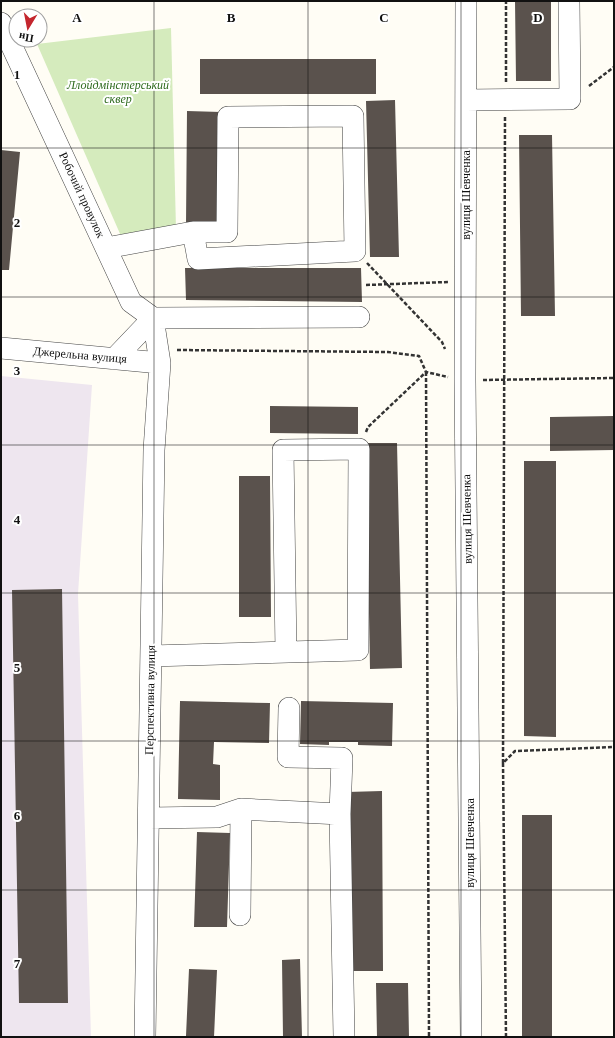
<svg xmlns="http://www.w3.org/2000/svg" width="615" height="1038" font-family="Georgia,serif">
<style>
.industrial{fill:#eee6ef}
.green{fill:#d5ebbd}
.building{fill:#5a524d}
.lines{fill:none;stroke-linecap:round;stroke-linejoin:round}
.minor-casing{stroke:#444;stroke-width:22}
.path{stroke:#333;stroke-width:2.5;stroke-dasharray:4 2;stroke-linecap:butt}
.minor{stroke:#fff;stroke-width:21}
.grid{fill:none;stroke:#111;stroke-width:1;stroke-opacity:0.55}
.labels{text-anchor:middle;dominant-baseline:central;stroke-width:4;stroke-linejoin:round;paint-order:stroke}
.park-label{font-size:12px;font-style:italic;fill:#2f6b1f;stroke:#fff}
.street-label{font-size:12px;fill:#111;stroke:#fff}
.grid-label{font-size:13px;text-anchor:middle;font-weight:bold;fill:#111;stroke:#fff;stroke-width:4;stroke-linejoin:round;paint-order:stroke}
</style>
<rect width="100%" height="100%" fill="#fffdf5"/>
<!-- industrial -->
<path class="industrial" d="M1 376 92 385 78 594 91 1037H1Z"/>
<!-- green -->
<path class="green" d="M171 28 176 229 121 236 37 44Z"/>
<!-- building -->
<path class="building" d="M515 1H551V81H516Z
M200 59H376V94H200Z
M395 100 399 257H370L366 101Z
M187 111 221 112 219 224H186Z
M519 135H552L555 316H521Z
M1 150 20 152 9 270H1Z
M185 268H361L362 302 186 300Z
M270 406 358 407V434L270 433Z
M614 416V450L550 451V417Z
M366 443H397L402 668 370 669Z
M524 461H556V737L524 736Z
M239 476H270L271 617H239Z
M62 589 68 1003H19L12 590Z
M180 701 270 703 269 743 214 742 213 764 220 765V800L178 799Z
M301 701 393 703 392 746 358 745V742H329V745L300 744Z
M382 791 383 971H348L347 792Z
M522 815H552V1037H522Z
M197 832 230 833 227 927H194Z
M300 959 302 1037H283L282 960Z
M189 969 217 970 214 1037 186 1036Z
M376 983H408L409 1037H377Z"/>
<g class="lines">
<!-- minor casing -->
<g class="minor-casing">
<path id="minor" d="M466 1 465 380 471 1037
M1 23 131 302 153 318 160 363 154 450 145 1037
M466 100 570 99 569 1
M106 248 193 232 198 259 355 251 353 116 228 117 227 232H193
M1 348 160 363
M114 359 153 318 359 317
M151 656 358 650 359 449 283 450 286 652
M289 708 288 757 342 758 340 814
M149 818 217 817 241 809 340 814 344 1037
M240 915 241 809"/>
</g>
<!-- path -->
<path class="path" d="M506 82V1
M589 86 614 67
M367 263 442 342 445 349
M366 285 448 282
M177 350 388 352 419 356 426 372 448 377
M426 372 429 1037
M483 380 614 378
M366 432 368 427 426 372
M503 763 505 117
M506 1037 503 763 515 751 614 747"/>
<!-- minor -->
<use href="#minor" class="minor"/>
</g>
<!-- grid -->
<path class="grid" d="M154 1V1037M308 1V1037M461 1V1037M1 148H614M1 297H614M1 445H614M1 593H614M1 741H614M1 890H614"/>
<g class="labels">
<!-- park labels -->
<g class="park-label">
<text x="118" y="85">Ллойдмінстерський<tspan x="118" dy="14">сквер</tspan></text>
</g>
<!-- street labels -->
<g class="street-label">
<text transform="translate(82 195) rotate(65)">Робочий провулок</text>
<text transform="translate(466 195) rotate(-90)">вулиця Шевченка</text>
<text transform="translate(80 355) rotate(5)">Джерельна вулиця</text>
<text transform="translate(467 519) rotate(-91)">вулиця Шевченка</text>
<text transform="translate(150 700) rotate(-89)">Перспективна вулиця</text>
<text transform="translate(470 843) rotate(-90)">вулиця Шевченка</text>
</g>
</g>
<g class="grid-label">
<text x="77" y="22">A</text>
<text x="231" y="22">B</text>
<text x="384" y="22">C</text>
<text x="538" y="22">D</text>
<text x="17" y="79">1</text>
<text x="17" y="227">2</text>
<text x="17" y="375">3</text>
<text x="17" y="524">4</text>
<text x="17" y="672">5</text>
<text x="17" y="820">6</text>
<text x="17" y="968">7</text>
</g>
<!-- border -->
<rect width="615" height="1038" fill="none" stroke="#111111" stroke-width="4"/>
<!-- north arrow -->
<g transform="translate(28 28) rotate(190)"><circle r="19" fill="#ffffff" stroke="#a0a0a0"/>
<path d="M0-3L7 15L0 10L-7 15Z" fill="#c4262e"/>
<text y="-6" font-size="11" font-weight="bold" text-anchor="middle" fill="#111111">Пн</text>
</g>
</svg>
